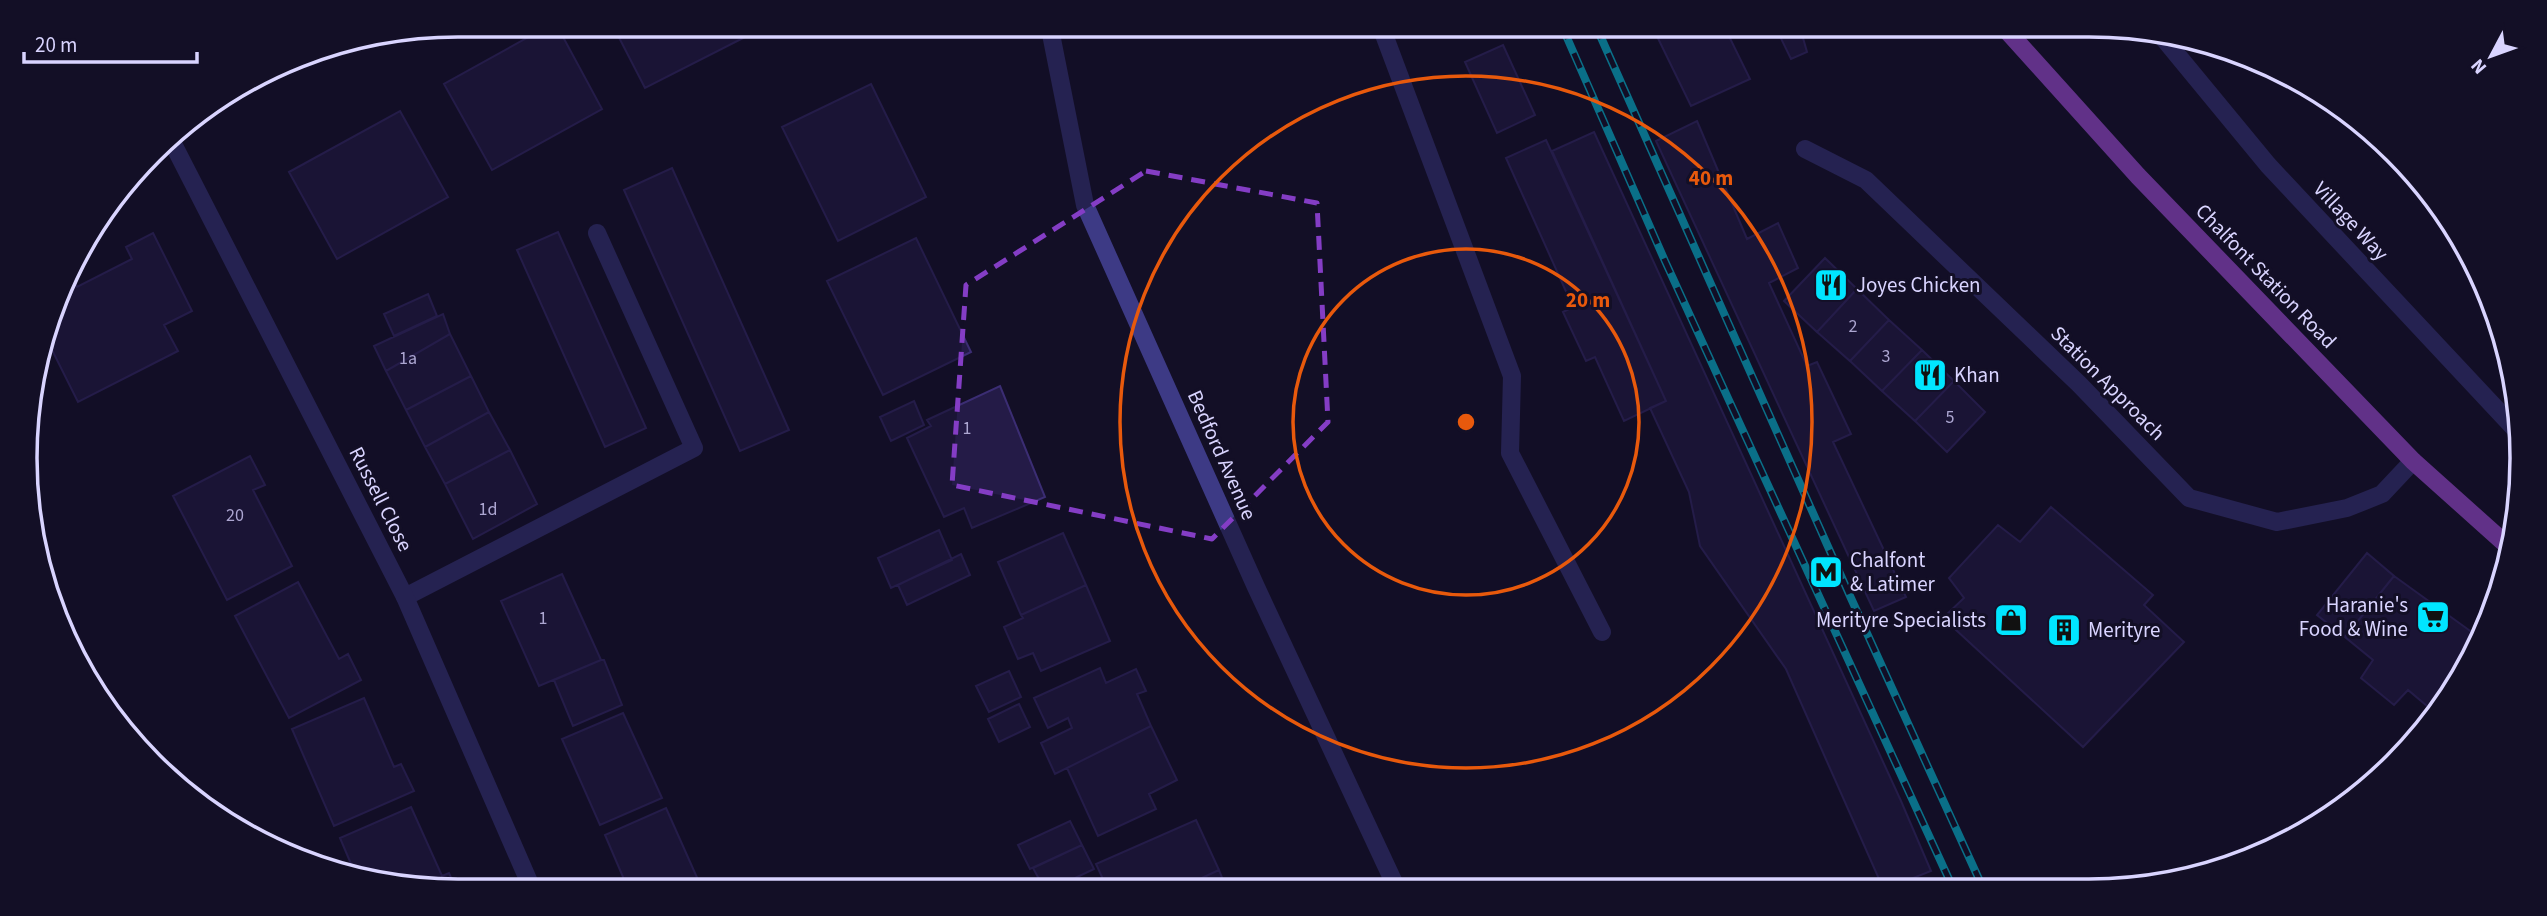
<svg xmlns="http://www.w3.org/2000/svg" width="2547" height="916" font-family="'Source Sans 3',sans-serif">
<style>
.building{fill:#241b47;stroke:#3b2d73;stroke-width:2}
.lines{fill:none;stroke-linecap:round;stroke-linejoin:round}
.lane{stroke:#3d3a85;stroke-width:18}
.street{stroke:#3d3a85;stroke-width:18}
.primary{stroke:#c25bff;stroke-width:18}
.rail-casing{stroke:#00e5ff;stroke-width:8}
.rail{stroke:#130f26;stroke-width:5;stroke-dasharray:16;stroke-linecap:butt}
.marked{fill:none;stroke:#843dc5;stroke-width:5;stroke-dasharray:14 9;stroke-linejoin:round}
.ring{fill:none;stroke:#e8590c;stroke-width:3.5}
.labels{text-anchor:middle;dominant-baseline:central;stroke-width:6;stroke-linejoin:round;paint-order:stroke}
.number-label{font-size:18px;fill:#aca6d1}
.street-label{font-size:21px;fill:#d9d4ff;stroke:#130f26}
.poi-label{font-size:21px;fill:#d9d4ff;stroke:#130f26;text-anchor:start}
.rim{fill:none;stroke:#d9d4ff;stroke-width:3.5}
.centre{fill:#e8590c;stroke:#130f26;stroke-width:3.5}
.ring-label{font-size:21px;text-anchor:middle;font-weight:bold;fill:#e8590c;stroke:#130f26;stroke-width:6;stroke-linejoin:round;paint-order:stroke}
</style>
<rect width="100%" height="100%" fill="#130f26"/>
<!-- building -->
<path class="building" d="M552 24H556L602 109 492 170 444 84Z
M612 24H754L757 31 645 88Z
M1651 24H1723L1750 79 1691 106Z
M1774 24H1799L1807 52 1791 59Z
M1503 45 1535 115 1497 133 1465 62Z
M871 84 926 197 838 241 782 127Z
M400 111 448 197 337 259 289 172Z
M1697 121 1747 239 1778 223 1798 268 1769 283 1807 366 1817 362 1851 434 1833 442 1906 597 1874 611 1656 141Z
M1594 132 1901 801 1931 871 1888 888H1883L1786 669 1700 546 1689 492 1650 408 1666 401 1552 151Z
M1546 140 1666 401 1624 421 1595 357 1586 361 1563 312 1573 307 1506 158Z
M672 168 789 430 740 451 624 190Z
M558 232 646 428 605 447 517 250Z
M153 233 192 311 164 325 178 351 78 402 47 340 68 270 77 287 132 259 126 247Z
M916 238 971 352 883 395 827 281Z
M1825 258 1857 289 1817 332 1784 301Z
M1857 289 1889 320 1850 361 1817 332Z
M428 294 437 316 394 336 384 314Z
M443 314 450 334 386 371 374 346Z
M1889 320 1922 350 1882 391 1850 361Z
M450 334 471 376 406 410 386 371Z
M1922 350 1954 381 1915 421 1882 391Z
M471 376 489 412 425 447 406 410Z
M1954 381 1985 412 1947 452 1915 421Z
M1000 386 1045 497 972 528 964 508 944 517 907 438 931 426 927 420Z
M914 401 924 425 891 441 880 417Z
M489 412 510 450 445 484 425 447Z
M510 450 537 504 473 539 445 484Z
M250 456 265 485 253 490 292 566 227 600 173 496Z
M2051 507 2153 595 2144 605 2184 642 2083 747 1943 618 1964 598 1949 578 1998 525 2020 542Z
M939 530 952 560 891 588 878 558Z
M1063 533 1086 585 1021 615 998 562Z
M2367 553 2394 576 2345 637 2317 615Z
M961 554 970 575 907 605 898 585Z
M562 574 601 660 539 686 501 601Z
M2394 576 2480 638 2469 664 2433 711 2408 690 2394 705 2361 678 2373 660 2345 637Z
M298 582 339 659 348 654 361 680 289 718 235 616Z
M1086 585 1110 641 1041 671 1033 653 1018 659 1004 627 1023 618 1021 615Z
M601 660H604L622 705 573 726 554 680Z
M1100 668 1106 683 1136 669 1146 691 1137 694 1151 726 1055 774 1041 743 1072 728 1068 718 1048 728 1034 698Z
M1009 671 1021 697 989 712 976 686Z
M364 698 394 767 401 764 414 791 334 826 292 729Z
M1019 704 1030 727 999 742 988 719Z
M623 713 662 798 600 825 562 739Z
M1151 726 1177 780 1149 794 1156 809 1098 836 1067 768Z
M411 807 442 876 449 873 457 891 357 878 340 838Z
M666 808 703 891H629L605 835Z
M1196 820 1219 870 1176 890H1108L1096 864Z
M1070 821 1082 845 1030 869 1018 845Z
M1082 845 1094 869 1050 890H1045L1033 868Z
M1219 870 1227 890H1176Z"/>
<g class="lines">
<!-- lane -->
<path class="lane" d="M1380 24 1512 376 1510 453 1602 632
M1805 149 1866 180 2079 384 2189 498 2277 522 2347 508 2382 494 2413 461
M405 597 694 448 597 233"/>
<!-- street -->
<path class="street" d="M1049 24 1085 205 1256 587 1397 889
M2160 34 2268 165 2517 431
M169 136 405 597 533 891"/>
<!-- primary -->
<path class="primary" d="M2001 24 2138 176 2413 461 2509 547"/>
<!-- rail casing -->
<g class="rail-casing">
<path id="rail" d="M1561 24 1665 261 1953 888
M1595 24 1850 596 1983 888"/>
</g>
<!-- rail -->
<use href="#rail" class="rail"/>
</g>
<!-- marked area -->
<path d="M0 0H2547V916H0ZM1146 171 1317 203 1328 422 1212 539 952 485 966 285Z" fill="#130f26" fill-opacity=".55" fill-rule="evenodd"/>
<path class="marked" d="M1146 171 1317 203 1328 422 1212 539 952 485 966 285Z"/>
<!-- distance rings -->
<g class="ring">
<circle cx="1466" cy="422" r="173"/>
<circle cx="1466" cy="422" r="346"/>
</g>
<!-- icons -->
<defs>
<g id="restaurant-square" transform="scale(1.75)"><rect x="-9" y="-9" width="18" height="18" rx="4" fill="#00e5ff" stroke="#130f26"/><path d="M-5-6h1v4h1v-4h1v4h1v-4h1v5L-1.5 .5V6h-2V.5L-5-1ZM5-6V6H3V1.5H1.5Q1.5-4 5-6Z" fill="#111"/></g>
<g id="metro-square" transform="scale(1.75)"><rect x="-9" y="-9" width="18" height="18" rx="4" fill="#00e5ff" stroke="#130f26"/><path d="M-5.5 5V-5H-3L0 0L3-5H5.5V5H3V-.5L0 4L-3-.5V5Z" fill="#111"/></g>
<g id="supermarket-square" transform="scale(1.75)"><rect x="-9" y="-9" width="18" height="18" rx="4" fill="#00e5ff" stroke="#130f26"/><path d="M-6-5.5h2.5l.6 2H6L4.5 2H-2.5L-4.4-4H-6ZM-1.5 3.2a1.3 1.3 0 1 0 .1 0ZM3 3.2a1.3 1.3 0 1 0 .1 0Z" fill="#111"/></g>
<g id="shop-square" transform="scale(1.75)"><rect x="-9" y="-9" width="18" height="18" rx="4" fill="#00e5ff" stroke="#130f26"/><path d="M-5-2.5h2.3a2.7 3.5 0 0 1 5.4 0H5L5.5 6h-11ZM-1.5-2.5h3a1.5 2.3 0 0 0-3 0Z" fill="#111"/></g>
<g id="building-square" transform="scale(1.75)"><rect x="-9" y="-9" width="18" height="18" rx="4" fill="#00e5ff" stroke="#130f26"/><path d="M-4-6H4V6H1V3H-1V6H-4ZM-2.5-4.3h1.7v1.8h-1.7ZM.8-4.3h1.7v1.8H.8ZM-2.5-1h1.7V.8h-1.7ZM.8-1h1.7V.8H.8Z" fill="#111"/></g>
</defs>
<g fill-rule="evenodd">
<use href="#restaurant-square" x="1831" y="285"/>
<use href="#restaurant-square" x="1930" y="375"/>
<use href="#metro-square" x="1826" y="572"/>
<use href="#supermarket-square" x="2433" y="617"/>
<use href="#shop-square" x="2011" y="620"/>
<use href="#building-square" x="2064" y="630"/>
</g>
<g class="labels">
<!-- number labels -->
<g class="number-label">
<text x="1853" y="326">2</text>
<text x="1886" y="356">3</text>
<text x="408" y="358">1a</text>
<text x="1950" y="417">5</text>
<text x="967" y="428">1</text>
<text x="488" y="509">1d</text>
<text x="235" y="515">20</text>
<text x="543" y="618">1</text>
</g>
<!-- street labels -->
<g class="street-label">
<text transform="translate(2351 221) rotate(47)">Village Way</text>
<text transform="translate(2266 276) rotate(46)">Chalfont Station Road</text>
<text transform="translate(2108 383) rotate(45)">Station Approach</text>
<text transform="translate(1222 455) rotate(66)">Bedford Avenue</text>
<text transform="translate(381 499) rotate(63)">Russell Close</text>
</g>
<!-- poi labels -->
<g class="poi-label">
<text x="1856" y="285">Joyes Chicken</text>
<text x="1954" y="375">Khan</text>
<text x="1850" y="560">Chalfont<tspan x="1850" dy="24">&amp; Latimer</tspan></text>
<text x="2408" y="605" text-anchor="end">Haranie's<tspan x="2408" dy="24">Food &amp; Wine</tspan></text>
<text x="1986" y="620" text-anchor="end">Merityre Specialists</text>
<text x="2088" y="630">Merityre</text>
</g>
</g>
<!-- crop -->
<path d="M0 0H2547V916H0ZM458 37H2089A421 421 0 0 1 2510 458V458A421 421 0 0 1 2089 879H458A421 421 0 0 1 37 458V458A421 421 0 0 1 458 37Z" fill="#130f26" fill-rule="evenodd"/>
<path class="rim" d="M458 37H2089A421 421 0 0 1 2510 458V458A421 421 0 0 1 2089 879H458A421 421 0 0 1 37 458V458A421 421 0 0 1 458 37Z"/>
<circle cx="1466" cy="422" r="10" class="centre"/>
<g class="ring-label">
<text x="1711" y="185">40 m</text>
<text x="1588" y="307">20 m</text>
</g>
<!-- north arrow -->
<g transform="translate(2491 56) rotate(229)" stroke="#130f26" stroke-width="5" paint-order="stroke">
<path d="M0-5L12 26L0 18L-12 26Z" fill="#d9d4ff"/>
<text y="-10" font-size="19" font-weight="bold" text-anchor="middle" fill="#d9d4ff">N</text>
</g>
<!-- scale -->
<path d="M24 52v10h173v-10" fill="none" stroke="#d9d4ff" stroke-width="3.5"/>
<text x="35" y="52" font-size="21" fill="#d9d4ff" stroke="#130f26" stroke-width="5" paint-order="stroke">20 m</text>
</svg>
